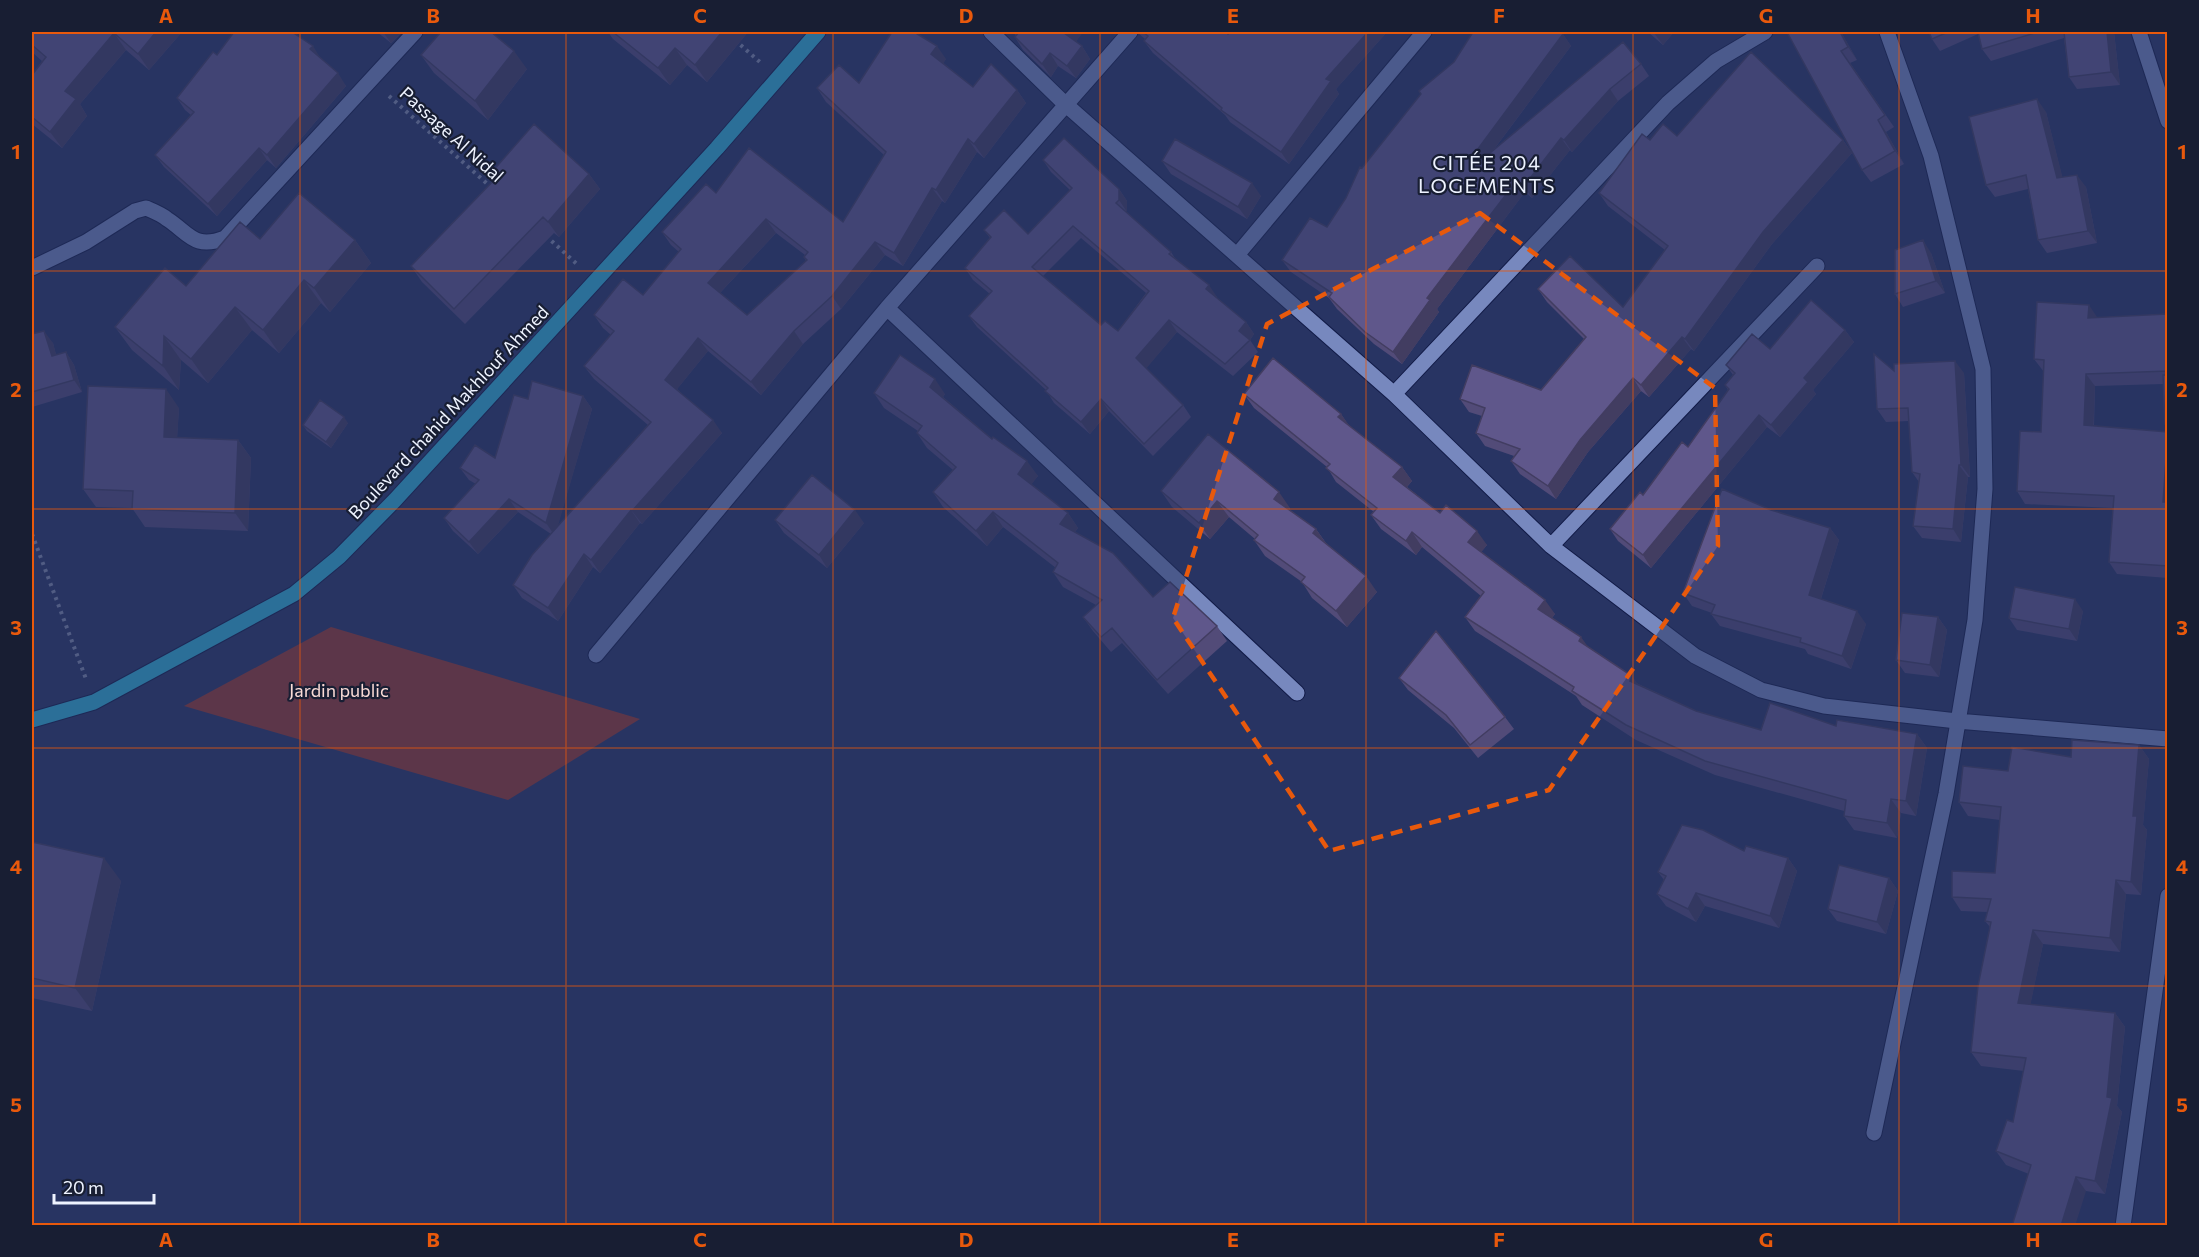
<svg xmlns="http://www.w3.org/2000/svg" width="2199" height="1257" font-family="Commissioner,sans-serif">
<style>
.green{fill:#9c392c}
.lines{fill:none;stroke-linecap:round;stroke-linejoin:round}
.minor-casing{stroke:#111a46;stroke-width:17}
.major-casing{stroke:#111a46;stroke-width:17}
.path{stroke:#838cab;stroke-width:4;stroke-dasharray:3 4.5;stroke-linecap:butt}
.minor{stroke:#7788be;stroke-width:15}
.major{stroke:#30b5da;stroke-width:15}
.wall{fill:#524b78;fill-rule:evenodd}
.shaded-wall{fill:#423d61}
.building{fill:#5f578b;stroke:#423d61;stroke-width:1.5;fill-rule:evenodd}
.marked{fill:none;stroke:#e8590c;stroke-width:4.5;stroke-dasharray:12 8;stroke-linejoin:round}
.grid{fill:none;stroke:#e8590c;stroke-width:1.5;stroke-opacity:0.55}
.labels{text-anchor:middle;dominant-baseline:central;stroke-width:4.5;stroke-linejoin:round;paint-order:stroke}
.street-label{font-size:18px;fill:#eef3ff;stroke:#181e33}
.park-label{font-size:18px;fill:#fadbd6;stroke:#181e33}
.neighbourhood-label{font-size:20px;letter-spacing:1.5px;fill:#eef3ff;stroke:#181e33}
.neatline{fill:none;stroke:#e8590c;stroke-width:2}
.grid-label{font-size:20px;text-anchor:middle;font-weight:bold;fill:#e8590c}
</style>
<rect width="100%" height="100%" fill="#283463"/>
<!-- green -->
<path class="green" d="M331 627 640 719 508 800 184 706Z"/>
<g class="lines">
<!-- minor casing -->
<g class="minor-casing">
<path id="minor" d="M991 32 1064 103 1394 394 1551 546 1695 656 1761 690 1824 706 1957 721 2168 739
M2139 32 2168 121
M1237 255 1424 32
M32 268 86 242 135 211 146 208C153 211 161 214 167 219 189 233 194 250 225 238L415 32
M887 308 1297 693
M1394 394 1668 103 1716 61 1765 32
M1551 546 1817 266
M596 655 887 308 1130 32
M1874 1133 1946 794 1975 620 1985 489 1983 369 1931 156 1887 32
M2123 1226 2168 896"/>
</g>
<!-- major casing -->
<g class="major-casing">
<path id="major" d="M32 720 94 702 294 594 339 557 395 500 717 148 818 32"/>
</g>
<!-- path -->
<path class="path" d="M735 40 761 63
M389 96 493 189
M546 236 578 265
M32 534 86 679"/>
<!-- minor -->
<use href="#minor" class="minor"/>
<!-- major -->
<use href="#major" class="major"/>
</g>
<!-- wall -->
<path class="wall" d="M32 32H182L149 70 126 50 80 104 87 116 62 148 32 124V75L42 61 32 52Z
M377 32H402L391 43Z
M608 32H748L707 82 687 65 670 85 613 39Z
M1011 32H1083L1075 42 1082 46 1090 59 1076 78 1058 66 1051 77 1023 50 1015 37 1016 35Z
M1137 32H1225L1228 34 1229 32H1387L1336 89 1339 94 1289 164 1230 122 1225 115 1153 53 1144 41 1145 39Z
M1473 32H1563L1562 33 1571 46 1495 148 1641 64 1649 76 1618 101 1572 152 1570 150 1532 198 1525 192 1437 309 1439 312 1402 364 1374 344 1337 309 1329 298 1291 272 1282 260 1327 227 1346 198 1362 168 1454 62Z
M1648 32H1674L1663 45Z
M1787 32H1841L1857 60 1850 63 1894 127 1886 132 1904 164 1871 182 1862 170Z
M1929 32H2114L2120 85 2077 89 2069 77 2064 38 1991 61 1982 49 1978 34 1940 51 1932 39Z
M217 55 321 59 346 86 276 168 267 160 217 216 164 167 155 155 191 115 185 110 177 98Z
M421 55 527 69 488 120 434 73Z
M946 59 943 63 973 87 1017 90 1026 103 984 158 977 152 945 203 942 201 903 266 885 255 841 309 803 344 761 395 708 351 677 389 722 433 642 524 640 523 600 573 593 567 558 621 522 598 513 585 551 534 518 512 478 554 453 531 444 518 476 484 469 480 460 468 495 458 528 399 583 396 592 409 557 527 648 425 594 379 584 366 611 335 603 328 594 315 643 295 679 252 671 245 662 232 716 193 843 222 884 155 826 102 817 88 859 83ZM776 233 805 255 804 257 806 261 747 315 720 293Z
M2046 112 2062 177 2086 187 2097 243 2047 253 2038 240 2028 189 1995 197 1986 185Z
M1677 136 1843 140 1852 153 1772 244 1694 351 1691 349 1649 397 1641 391 1588 452 1556 499 1520 474 1511 461 1514 456 1485 446 1476 433 1482 416 1469 412 1460 399 1541 390 1584 339 1547 302 1538 289 1623 307 1665 250 1608 206 1599 193 1650 140Z
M1043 160 1119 189 1127 201 1126 212 1171 252 1176 260 1217 297 1216 298 1246 322 1254 334 1250 340 1258 352 1233 376 1177 332 1146 368 1183 405 1191 417 1153 456 1109 411 1090 434 1054 403 1046 390 977 327 969 316 990 294 973 280 965 268 990 238 984 230 1028 234 1070 190 1051 172ZM1081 238 1146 293 1118 331 1101 325 1043 276Z
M1162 161 1261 196 1247 219 1171 174Z
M492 172 589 174 600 189 559 237 554 233 465 324 422 282 411 266 496 179Z
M260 239 355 240 371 263 330 312 321 303 279 353 252 330 208 383 181 360 179 390 132 350 115 327 186 286Z
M1931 253 1945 293 1903 307 1895 294Z
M2168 314V424L2163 384 2095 386 2094 426 2168 432V578L2117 574 2109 562 2113 508 2025 504 2017 491 2041 432 2044 372 2034 359 2097 318Z
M1845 330 1854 342 1813 390 1816 394 1780 437 1767 427 1651 568 1618 541 1610 529 1688 447 1728 390 1725 385 1733 375 1726 365 1770 349Z
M32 334 53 343 56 355 66 352 74 365 82 392 32 407Z
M1894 371 1964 373 1970 477H1968L1961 542 1922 538 1913 526 1919 482 1912 472 1909 421 1886 422 1877 409Z
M874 393 945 394 943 397 992 439 1038 476 1031 484 1068 513 1078 528 1075 532 1153 597 1217 626 1227 641 1168 694 1122 643 1111 652 1093 631 1083 617 1096 605 1063 587 1053 572 1056 568 1003 527 987 546 943 507 933 492 953 470 927 448 917 433 918 431 884 408Z
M1244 394 1341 414 1349 426 1402 467 1412 481 1407 487 1440 513 1487 545 1481 552 1555 614 1552 618 1589 648 1638 684 1696 711 1761 730 1836 726 1917 734 1927 748 1916 816 1901 813 1897 838 1854 830 1844 816V811L1715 775 1636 740 1582 705 1576 696 1475 631 1465 617 1481 596 1422 547 1416 555 1381 529 1371 515 1374 512 1336 482 1327 467 1254 408Z
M179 408 177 438 238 440 251 458 248 531 145 527 132 508 96 507 83 489Z
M348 423 331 448 307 431 303 425Z
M1161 491 1290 508 1289 510 1316 529 1326 543 1377 592 1347 627 1312 598 1302 582 1265 556 1254 540 1255 539 1229 517 1210 539 1172 507Z
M1771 510 1830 528 1839 540 1821 599 1866 624 1851 669 1808 654 1805 649 1720 626 1711 614 1712 613 1692 606 1683 593Z
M775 520 864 523 827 568 784 533Z
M2083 611 2077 641 2017 630 2009 618Z
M1938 617 1947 630 1939 677 1905 673 1896 660Z
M1399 678 1505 717 1514 729 1478 758 1454 728 1408 690Z
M2139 745 2149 759 2143 825 2147 830 2141 895 2126 894 2120 952 2043 944 2030 1005 2115 1013 2125 1027 2117 1106 2122 1112 2105 1194 2086 1191 2029 1174 2006 1165 1996 1151 2013 1122 2024 1071 1981 1066 1971 1052 1990 927 1985 921 1988 912 1961 911 1952 897 1995 873 2000 820 1968 816 1959 802 2008 771 2071 757Z
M32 842 121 881 92 1011 32 998Z
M1744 851 1788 858 1797 871 1779 928 1705 906 1696 922 1666 906 1657 894 1664 880 1658 872Z
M1889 878 1898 891 1886 934 1837 921 1828 909Z"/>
<!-- shaded-wall -->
<path class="shaded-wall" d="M156 32H182L149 70 138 54Z
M383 32H402L391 43Z
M722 32H748L707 82 695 65Z
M1065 32H1083L1073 46 1064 33Z
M1368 32H1387L1336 89 1339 94 1289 164 1281 152 1326 79Z
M1656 32H1674L1663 45 1654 33Z
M1840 32H1841L1857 60 1848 47Z
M2107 32H2114L2120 85 2111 72Z
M114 33 126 50 80 104 87 116 62 148 50 132 65 91Z
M1563 34 1571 46 1480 168 1472 157Z
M313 46 321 59 310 49Z
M937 46 946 59 941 67 931 54Z
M1082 46 1090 59 1076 78 1067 66Z
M675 48 687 65 670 85 658 68Z
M514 51 527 69 488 120 475 101Z
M1050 53 1058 66 1051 77 1042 64Z
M338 73 346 86 276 168 267 155Z
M1610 89 1618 101 1572 152 1564 140Z
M1017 90 1026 103 984 158 974 144Z
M2037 99 2046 112 2066 191 2057 178Z
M1878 120 1886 132 1904 164 1895 151Z
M1561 138 1570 150 1532 198 1524 186Z
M968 139 977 152 945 203 936 190Z
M1843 140 1852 153 1772 244 1694 351 1685 339 1763 232Z
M259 148 267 160 217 216 208 204Z
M589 174 600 189 559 237 548 222Z
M2077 175 2086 187 2097 243 2088 231Z
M1517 180 1525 192 1437 309 1439 312 1402 364 1393 352 1427 298Z
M1252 183 1261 196 1247 219 1238 207Z
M932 188 942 201 903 266 894 253Z
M1119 189 1127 201V212L1119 200Z
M766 219 776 233 717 296 708 283Z
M355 240 371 263 330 312 314 288Z
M1923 240 1931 253 1945 293 1936 281Z
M875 242 885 255 841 309 832 296Z
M304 280 321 303 279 353 263 330Z
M1209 285 1217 297 1214 301 1206 289Z
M2089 305 2097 317 2088 318Z
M235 307 252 330 208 383 191 359Z
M1169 320 1177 332 1145 370 1136 358Z
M1246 322 1254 334 1250 340 1239 331Z
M1845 330 1854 342 1813 390 1816 394 1780 437 1771 425 1804 378Z
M44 331 53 343 60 369 52 356Z
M794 331 803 344 761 395 751 382Z
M164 336 181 360 179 390 163 366Z
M1682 337 1691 349 1649 397 1641 385Z
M698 338 708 351 674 393 665 380Z
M66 352 74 365 82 392 74 380Z
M1955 361 1964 373 1970 477 1961 465Z
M2086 374 2095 386 2093 438 2084 425Z
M1633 378 1641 391 1588 452 1556 499 1548 486 1580 440Z
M935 379 945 394 940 401 930 387Z
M166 389 179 408 176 456 164 437Z
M583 396 592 409 555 536 546 523Z
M1101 399 1109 411 1090 434 1081 422Z
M1341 414 1351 428 1338 417Z
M1759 415 1767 427 1651 568 1643 555Z
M344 417 348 423 331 448 326 442Z
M713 420 722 433 642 524 632 511Z
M238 440 251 458 248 531 235 513Z
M2168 441V509L2163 502Z
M1027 461 1038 476 1028 489 1018 474Z
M1959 465 1968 477 1961 542 1953 529Z
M1402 467 1412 481 1403 491 1393 477Z
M1279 492 1290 508 1285 514 1274 499Z
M509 499 518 512 478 554 469 542Z
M1217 501 1229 517 1210 539 1199 523Z
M631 510 640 523 600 573 591 560Z
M855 510 864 523 827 568 819 555Z
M993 512 1003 527 987 546 976 531Z
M1068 513 1078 528 1070 538 1060 524Z
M1830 528 1839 540 1818 608 1809 595Z
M1316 529 1327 545 1313 533Z
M1477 531 1487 545 1478 556 1468 542Z
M1412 532 1422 547 1416 555 1406 541Z
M584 554 593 567 558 621 548 608Z
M1366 576 1377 592 1347 627 1336 611Z
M2075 599 2083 611 2077 641 2069 629Z
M1545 600 1555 614 1548 623 1538 609Z
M1857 611 1866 624 1851 669 1842 656Z
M1938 617 1947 630 1939 677 1930 665Z
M1581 637 1591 651 1579 641Z
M1632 676 1642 690 1630 681Z
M1917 734 1927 748 1916 816 1906 801Z
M2139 745 2149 759 2143 825 2147 830 2141 895 2131 882 2133 816Z
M1891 799 1901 813 1897 838 1887 823Z
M104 858 121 881 92 1011 75 988Z
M1788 858 1797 871 1779 928 1770 916Z
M1889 878 1898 891 1886 934 1877 922Z
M2116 880 2126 894 2120 952 2110 938Z
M1696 893 1705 906 1696 922 1688 909Z
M2033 930 2043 944 2028 1017 2018 1003Z
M2115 1013 2125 1027 2117 1106 2122 1112 2105 1194 2095 1181 2107 1097Z
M2076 1177 2086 1191 2075 1226H2061Z"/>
<!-- building -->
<path class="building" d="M32 32H156L138 54 114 33 65 91 76 99 50 132 32 117V75L46 57 32 45Z
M234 32H292L313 46 310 49 338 73 267 155 259 148 208 204 155 155 194 112 177 98 213 52 217 55Z
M441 32H491L514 51 475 101 421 55Z
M613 32H722L695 65 675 48 658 68Z
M892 32H914L937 46 931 54 973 87 991 64 1017 90 974 144 968 139 936 190 932 188 894 253 875 242 832 296 794 331 751 382 698 338 665 380 713 420 632 511 631 510 591 560 584 554 548 608 513 585 532 555 651 422 584 366 614 331 594 315 623 279 643 295 681 249 662 232 706 184 716 193 749 148 843 222 886 152 817 88 839 65 859 83ZM766 219 808 252 804 257 807 260 747 315 708 283Z
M1019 32H1065L1064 33 1082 46 1067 66 1050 53 1042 64 1015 37Z
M1143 32H1225L1228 34 1229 32H1368L1326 79 1331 81 1281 152 1221 110 1222 108 1144 41 1148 36Z
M1473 32H1560L1563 34 1472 157 1478 163 1623 42 1641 64 1610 89 1564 140 1561 138 1524 186 1517 180 1427 298 1430 300 1393 352 1365 332 1329 297 1332 293 1282 260 1310 218 1327 227 1346 198 1360 167 1362 168 1421 94 1419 91 1454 62Z
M1787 32H1840L1848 47 1841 51 1885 115 1878 120 1895 151 1862 170Z
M1929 32H1948L1932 39Z
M1978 32H2038L1982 49Z
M2064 32H2107L2111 72 2069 77Z
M1751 52 1843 140 1763 232 1685 339 1682 337 1641 385 1633 378 1580 440 1548 486 1511 461 1520 449 1476 433 1485 408 1460 399 1472 365 1541 390 1586 337 1538 289 1570 256 1623 307 1668 246 1599 193 1642 134 1650 140 1663 124 1677 136Z
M2037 99 2057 178 2077 175 2088 231 2038 240 2026 175 1986 185 1969 117Z
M534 124 589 174 548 222 543 217 454 309 411 266 497 177 492 172Z
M1064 138 1119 189V200L1116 203 1171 252 1169 254 1209 285 1206 289 1246 322 1239 331 1250 340 1225 364 1169 320 1136 358 1183 405 1144 444 1101 399 1081 422 1045 391 1048 388 969 316 992 291 965 268 991 237 984 230 1004 210 1028 234 1072 188 1043 160ZM1073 226 1149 291 1118 331 1105 321 1101 325 1032 267Z
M1175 139 1252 183 1238 207 1162 161Z
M299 193 355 240 314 288 304 280 263 330 235 307 191 359 164 336 163 366 115 327 165 268 186 286 240 222 260 239Z
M1923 240 1936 281 1895 294V250Z
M1811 300 1845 330 1804 378 1808 382 1771 425 1759 415 1643 555 1610 529 1640 492 1643 495 1682 442 1688 447 1729 389 1725 385 1735 373 1726 365 1752 334 1770 349Z
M2037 302 2089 305 2088 318 2168 314V371L2086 374 2084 425 2168 432 2163 502H2168V566L2109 562 2114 496 2017 491 2020 431 2041 432 2044 360 2034 359Z
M44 331 52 356 66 352 74 380 32 392V334Z
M1874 354 1894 371V364L1955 361 1961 465H1959L1953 529 1913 526 1920 474 1912 472 1908 408 1877 409Z
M900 355 935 379 930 387 992 439 993 437 1027 461 1018 474 1068 513 1060 524 1113 553 1153 597 1170 582 1217 626 1157 680 1112 628 1101 637 1083 617 1102 600 1053 572 1058 563 993 512 976 531 933 492 956 467 917 433 922 426 874 393Z
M1273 358 1341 414 1338 417 1402 467 1393 477 1440 513 1446 505 1477 531 1468 542 1545 600 1538 609 1581 637 1579 641 1632 676 1630 681 1696 711 1761 730 1770 703 1836 726 1837 720 1917 734 1906 801 1891 799 1887 823 1844 816 1846 800 1705 761 1626 725 1572 691 1574 687 1465 617 1484 592 1412 532 1406 541 1371 515 1377 508 1326 468 1330 464 1244 394Z
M2163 375H2168V424H2165Z
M532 381 583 396 546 523 509 499 469 542 444 518 479 480 460 468 475 445 495 458 514 395 528 399Z
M88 386 166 389 164 437 238 440 235 513 132 509 133 491 83 489Z
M320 400 344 417 326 442 303 425Z
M1208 434 1279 492 1274 499 1316 529 1313 533 1366 576 1336 611 1301 582 1305 577 1254 540 1258 535 1217 501 1199 523 1161 491Z
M812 475 855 510 819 555 775 520Z
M1722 489 1771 510 1830 528 1809 595 1857 611 1842 656 1800 642 1801 638 1711 614 1715 605 1683 593Z
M2015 587 2075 599 2069 629 2009 618Z
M1902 613 1938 617 1930 665 1896 660Z
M1436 631 1505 717 1470 745 1446 715 1399 678Z
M2072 740 2139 745 2133 816H2137L2131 882 2116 880 2110 938 2033 930 2018 1003 2115 1013 2107 1097 2112 1098 2095 1181 2076 1177 2061 1226H2012L2031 1165 1996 1151 2007 1120 2013 1122 2026 1058 1971 1052 1978 986 1991 922 1985 921 1991 899 1952 897V871L1995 873 2001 807 1959 802 1963 766 2008 771 2012 747 2071 757Z
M1682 825 1703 830 1744 851 1746 846 1788 858 1770 916 1696 893 1688 909 1657 894 1666 876 1658 872Z
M32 842 104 858 75 988 32 978Z
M1839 865 1889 878 1877 922 1828 909Z"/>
<!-- marked area -->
<path d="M0 0H2199V1257H0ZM1480 213 1715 388 1718 546 1549 790 1329 851 1173 618 1267 324Z" fill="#283463" fill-opacity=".55" fill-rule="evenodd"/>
<path class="marked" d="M1480 213 1715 388 1718 546 1549 790 1329 851 1173 618 1267 324Z"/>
<!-- grid -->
<path class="grid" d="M300 32V1226M566 32V1226M833 32V1226M1100 32V1226M1366 32V1226M1633 32V1226M1899 32V1226M32 271H2168M32 509H2168M32 748H2168M32 986H2168"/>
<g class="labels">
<!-- street labels -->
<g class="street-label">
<text transform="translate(452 134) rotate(42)">Passage Al Nidal</text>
<text transform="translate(448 412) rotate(-47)">Boulevard chahid Makhlouf Ahmed</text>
</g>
<!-- park labels -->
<g class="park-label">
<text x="339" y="690">Jardin public</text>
</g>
<!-- neighbourhood labels -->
<g class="neighbourhood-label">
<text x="1487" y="162">CITÉE 204<tspan x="1487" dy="23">LOGEMENTS</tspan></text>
</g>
</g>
<!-- border -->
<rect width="2199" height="1257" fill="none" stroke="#181e33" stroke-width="66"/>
<!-- scale -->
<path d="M54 1194v9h100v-9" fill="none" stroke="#eef3ff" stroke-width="3"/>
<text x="63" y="1194" font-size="18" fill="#eef3ff" stroke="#181e33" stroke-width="4.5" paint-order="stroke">20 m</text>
<rect x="33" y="33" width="2133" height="1191" class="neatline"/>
<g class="grid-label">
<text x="166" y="23">A</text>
<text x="433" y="23">B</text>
<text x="700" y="23">C</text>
<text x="966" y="23">D</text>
<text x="1233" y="23">E</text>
<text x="1499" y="23">F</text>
<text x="1766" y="23">G</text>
<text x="2033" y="23">H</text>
<text x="16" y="159">1</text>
<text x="2182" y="159">1</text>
<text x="16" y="397">2</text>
<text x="2182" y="397">2</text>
<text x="16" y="635">3</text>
<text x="2182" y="635">3</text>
<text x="16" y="874">4</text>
<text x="2182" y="874">4</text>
<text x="16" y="1112">5</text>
<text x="2182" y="1112">5</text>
<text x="166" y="1247">A</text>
<text x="433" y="1247">B</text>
<text x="700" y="1247">C</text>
<text x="966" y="1247">D</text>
<text x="1233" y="1247">E</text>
<text x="1499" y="1247">F</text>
<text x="1766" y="1247">G</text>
<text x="2033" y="1247">H</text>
</g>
</svg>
